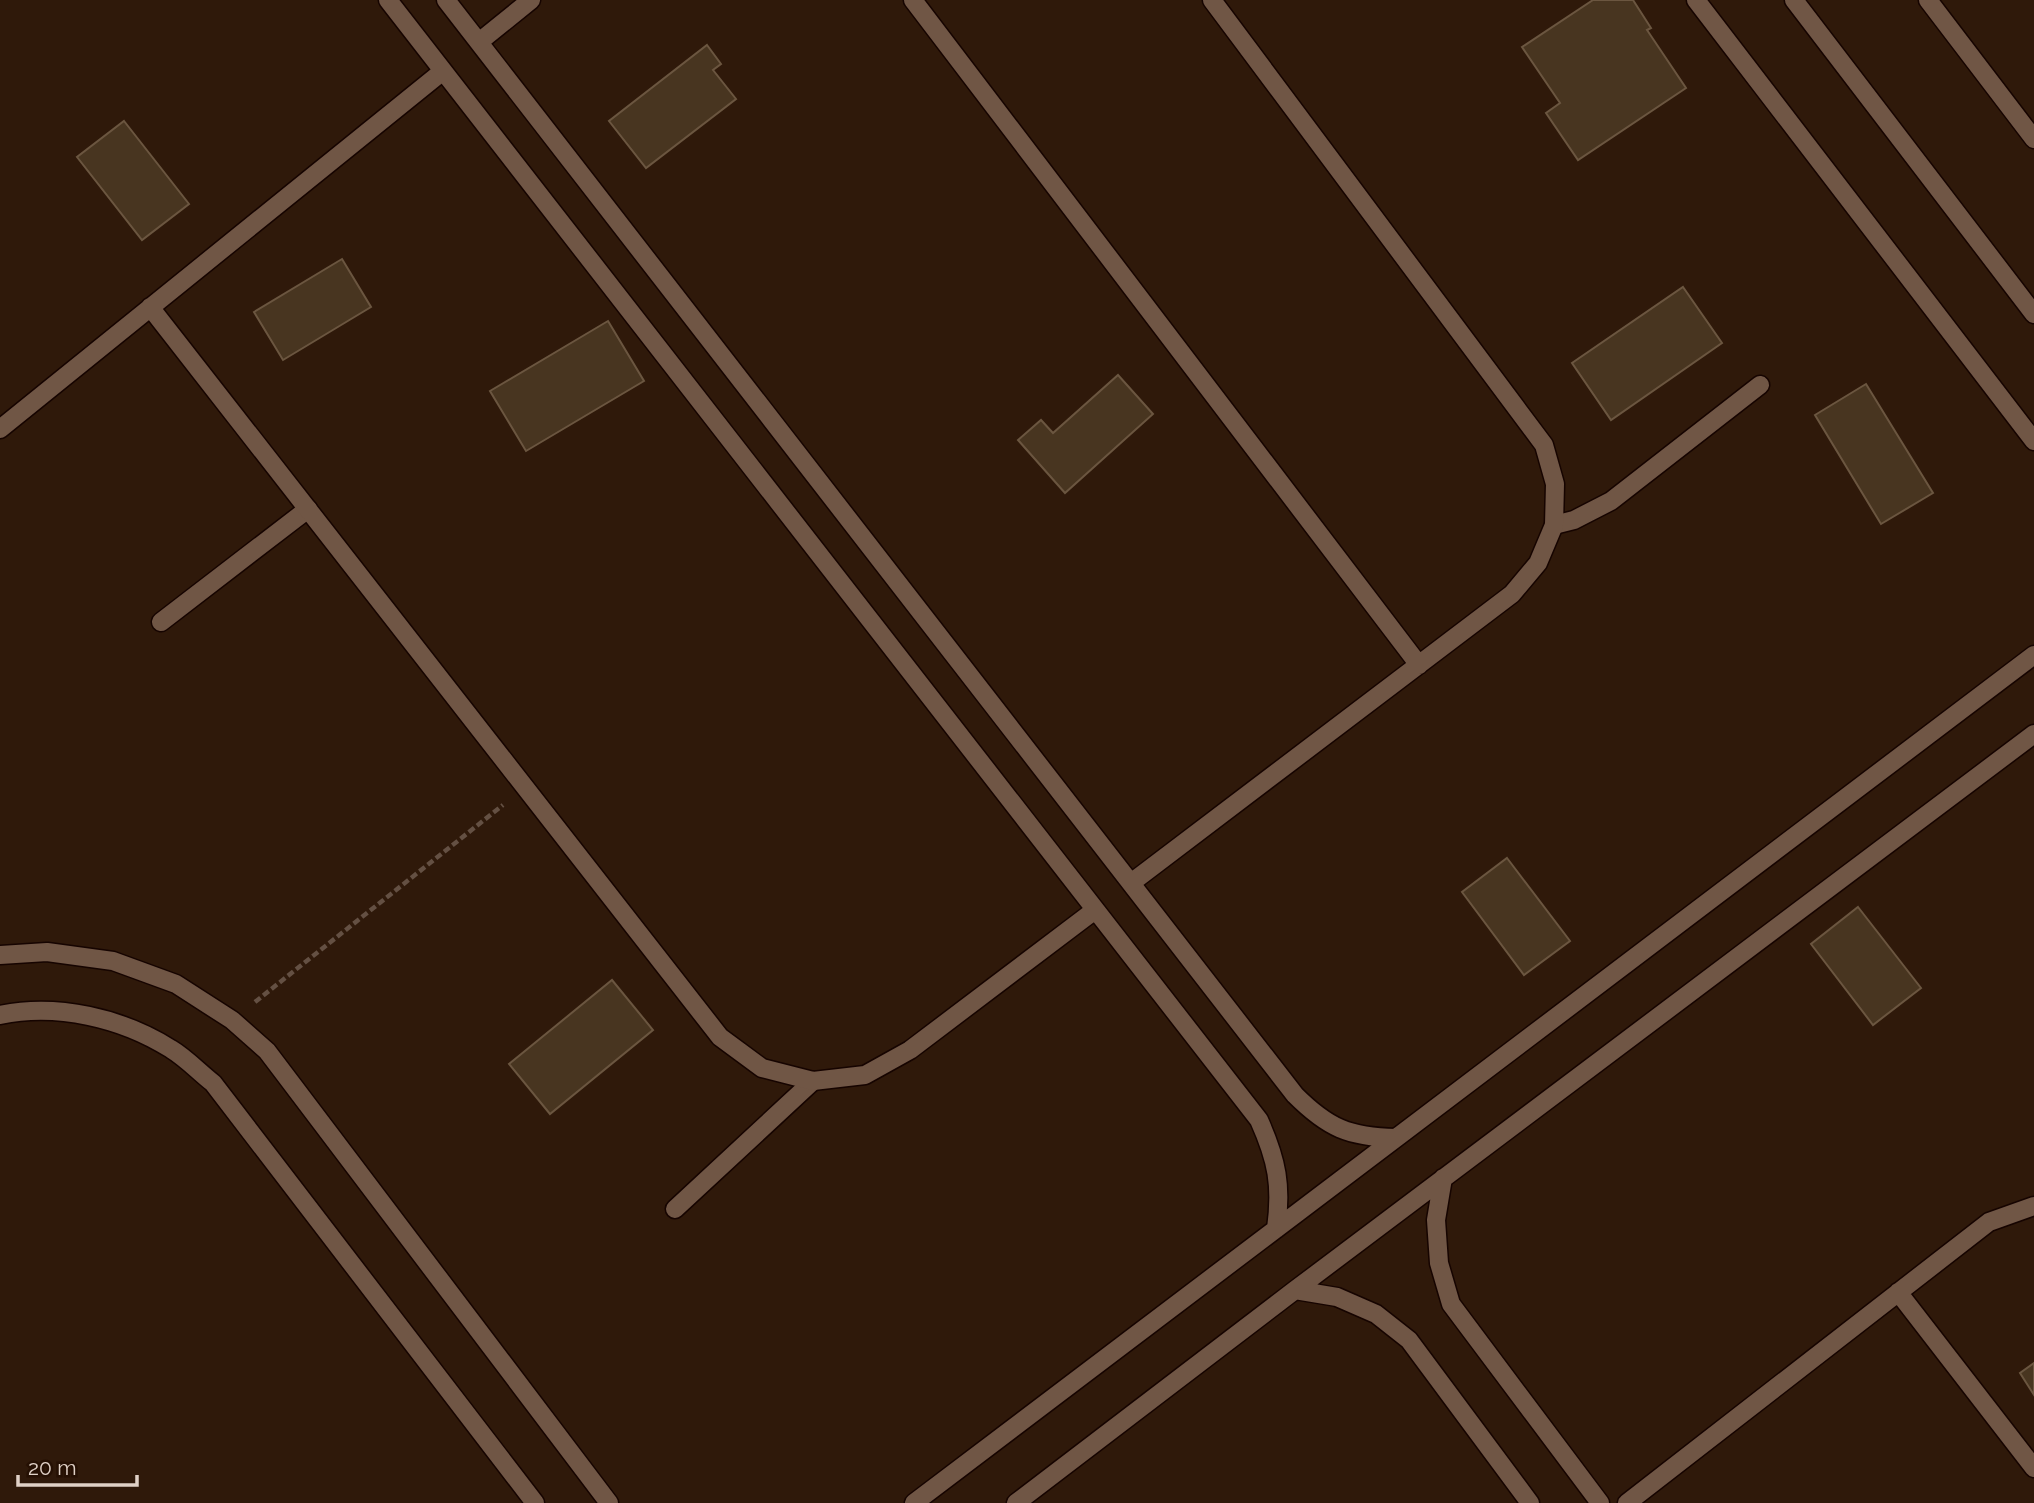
<svg xmlns="http://www.w3.org/2000/svg" width="2034" height="1503" font-family="Raleway,sans-serif">
<style>
.building{fill:#483520;stroke:#6b5640;stroke-width:2}
.lines{fill:none;stroke-linecap:round;stroke-linejoin:round}
.service-casing{stroke:#160400;stroke-width:21}
.minor-casing{stroke:#160400;stroke-width:21}
.tertiary-casing{stroke:#160400;stroke-width:21}
.path{stroke:#645043;stroke-width:4.5;stroke-dasharray:7 3.5;stroke-linecap:butt}
.service{stroke:#705645;stroke-width:18}
.minor{stroke:#705645;stroke-width:18}
.tertiary{stroke:#705645;stroke-width:18}
</style>
<rect width="100%" height="100%" fill="#2f190a"/>
<!-- building -->
<path class="building" d="M1593 0H1633L1651 28 1647 30 1686 88 1578 160 1546 113 1560 103 1522 47Z
M707 45 721 64 713 70 736 99 646 168 609 121Z
M124 121 189 204 142 240 77 157Z
M342 259 371 307 283 360 254 312Z
M1683 287 1722 343 1611 420 1572 363Z
M608 321 644 381 526 451 490 391Z
M1118 375 1153 414 1065 493 1018 440 1041 420 1053 433Z
M1866 384 1933 493 1881 524 1815 415Z
M1507 858 1570 941 1524 975 1462 892Z
M1858 907 1921 988 1873 1025 1811 944Z
M612 980 653 1030 550 1114 509 1064Z
M2034 1363V1395L2020 1373Z"/>
<g class="lines">
<!-- service casing -->
<g class="service-casing">
<path id="service" d="M1554 525 1574 520 1611 501 1760 385
M161 622 308 509
M675 1209 813 1081"/>
</g>
<!-- minor casing -->
<g class="minor-casing">
<path id="minor" d="M388 0 1259 1120C1277 1160 1282 1186 1276 1229
M446 0 1295 1095C1328 1128 1349 1137 1396 1138
M913 0 1419 665
M1696 0 2034 441
M479 42 531 0
M150 307 720 1037 762 1068 813 1081 865 1075 910 1050 1095 910
M0 429 443 71
M1131 883 1512 594 1538 563 1554 525 1555 484 1544 445 1212 0
M0 955 47 952 113 961 176 984 232 1020 267 1051 609 1503
M0 1015C57 1003 122 1018 171 1049 186 1058 199 1072 213 1083L535 1503
M1443 1178 1436 1220 1439 1263 1451 1304 1600 1503
M1295 1290 1337 1297 1376 1314 1409 1340 1530 1503
M1898 1292 2034 1468
M914 1503 2034 655
M1016 1503 1295 1290 2034 734
M1627 1503 1989 1222 2034 1206"/>
</g>
<!-- tertiary casing -->
<g class="tertiary-casing">
<path id="tertiary" d="M1794 0 2034 314
M1928 0 2034 139"/>
</g>
<!-- path -->
<path class="path" d="M255 1002 503 805"/>
<!-- service -->
<use href="#service" class="service"/>
<!-- minor -->
<use href="#minor" class="minor"/>
<!-- tertiary -->
<use href="#tertiary" class="tertiary"/>
</g>
<!-- scale -->
<path d="M18 1475v10h119v-10" fill="none" stroke="#e0d1c7" stroke-width="3.5"/>
<text x="28" y="1475" font-size="21" fill="#e0d1c7" stroke="#251003" stroke-width="5" paint-order="stroke">20 m</text>
</svg>
